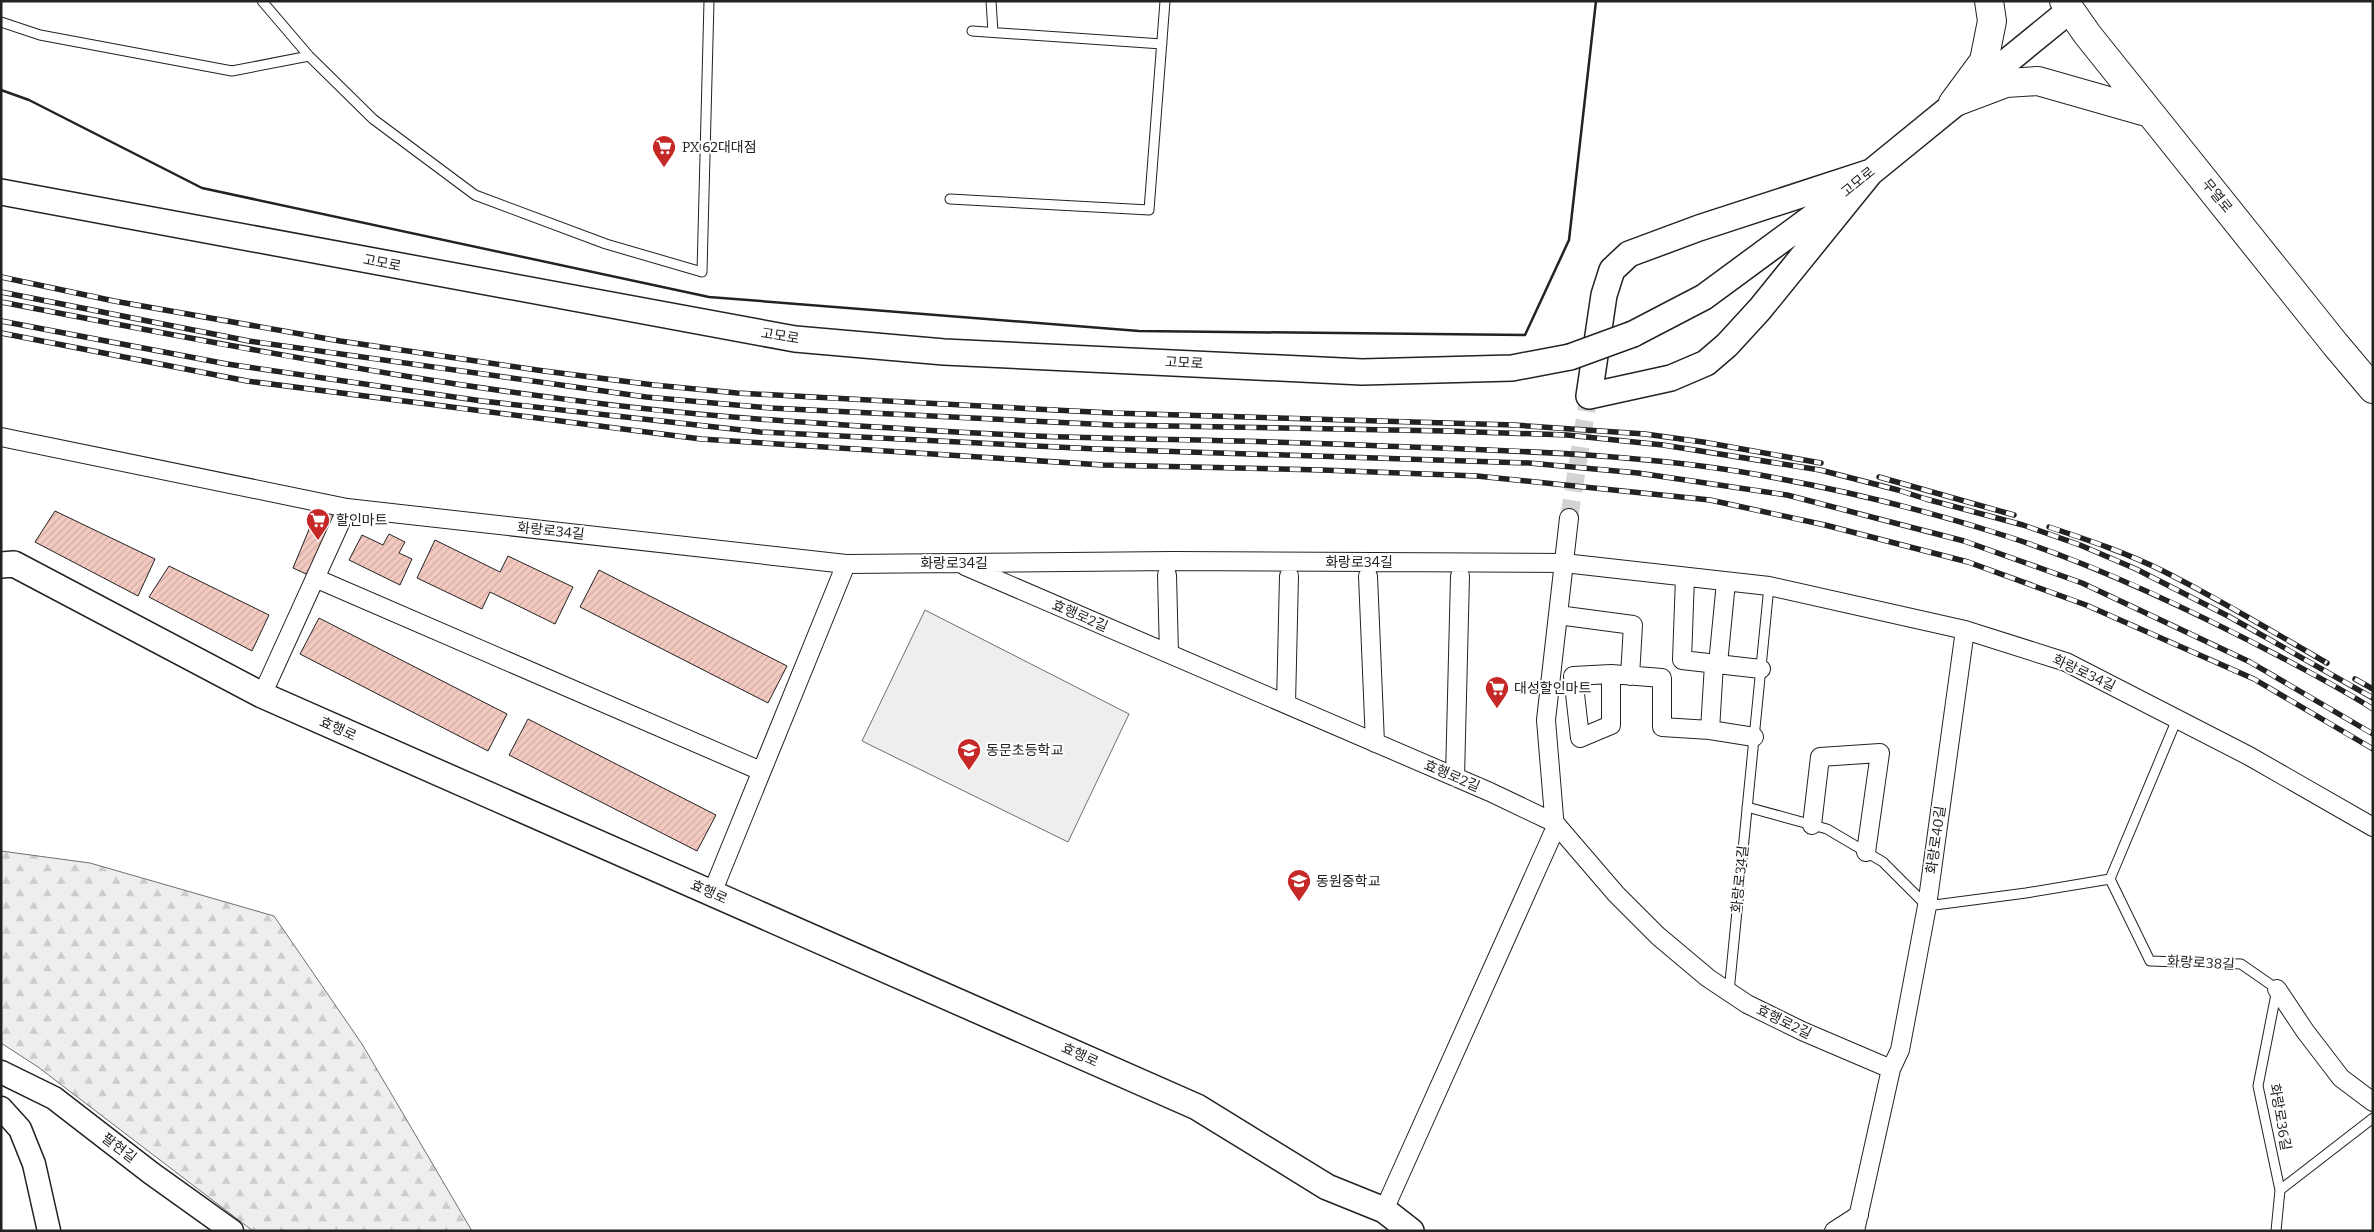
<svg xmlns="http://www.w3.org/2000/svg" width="2374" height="1232" font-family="Bitter,'Noto Sans KR',serif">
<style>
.forest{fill:url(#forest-firs);stroke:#6f6f6f}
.pitch{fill:#eee;stroke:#6f6f6f}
.building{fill:url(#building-hatch);stroke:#222}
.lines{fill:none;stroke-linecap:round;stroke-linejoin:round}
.minor-tunnel{stroke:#d3d3d3;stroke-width:18;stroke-dasharray:18 9;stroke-linecap:butt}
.service-casing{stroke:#222;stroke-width:11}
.minor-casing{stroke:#222;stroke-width:20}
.tertiary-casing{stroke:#222;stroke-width:25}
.secondary-casing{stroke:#222;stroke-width:28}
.primary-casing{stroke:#222;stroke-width:30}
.service{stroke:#fff;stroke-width:9}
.minor{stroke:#fff;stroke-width:18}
.tertiary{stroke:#fff;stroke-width:22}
.secondary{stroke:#fff;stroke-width:25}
.primary{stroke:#fff;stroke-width:28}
.rail-casing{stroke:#222;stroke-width:5.5}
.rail{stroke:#fff;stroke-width:4;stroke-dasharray:11;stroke-linecap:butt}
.secondary-bridge-casing{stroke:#222;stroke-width:28;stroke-linecap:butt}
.secondary-bridge{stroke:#fff;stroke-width:25}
.wall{stroke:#222;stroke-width:2.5}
.labels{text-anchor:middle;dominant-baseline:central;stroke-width:4;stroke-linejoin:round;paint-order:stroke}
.poi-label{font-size:14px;fill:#222;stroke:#fff;text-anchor:start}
.street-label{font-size:14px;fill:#222;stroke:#fff}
</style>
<defs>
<pattern id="forest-firs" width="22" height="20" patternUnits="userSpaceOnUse" patternTransform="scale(1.25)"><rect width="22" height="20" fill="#eee"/><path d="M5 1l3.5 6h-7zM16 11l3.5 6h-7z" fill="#ccc"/></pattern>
<pattern id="building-hatch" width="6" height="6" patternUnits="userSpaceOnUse" patternTransform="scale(1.25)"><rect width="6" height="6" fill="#f3c9c0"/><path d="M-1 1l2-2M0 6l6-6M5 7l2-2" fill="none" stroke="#d0aca5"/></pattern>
</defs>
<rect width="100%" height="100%" fill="#fff"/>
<!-- forest -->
<path class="forest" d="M1 851 90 863 274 916 362 1044 472 1231H253L38 1067 1 1043Z"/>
<!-- pitch -->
<path class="pitch" d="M925 610 1129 714 1068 842 862 741Z"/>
<!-- building -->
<path class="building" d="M320 503 344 514 315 578 293 568Z
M55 511 155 559 138 596 35 542Z
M389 534 405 542 399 553 412 559 400 585 349 560 362 535 383 545Z
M435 540 500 572 508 556 573 587 555 624 490 592 482 609 417 578Z
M169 566 269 615 252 651 149 597Z
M599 570 787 666 768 703 580 607Z
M319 618 507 714 488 751 300 654Z
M528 719 716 815 697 851 509 755Z"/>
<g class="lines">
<!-- minor-tunnel -->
<path class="minor-tunnel" d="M1569 518 1587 406"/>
<!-- service casing -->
<g class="service-casing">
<path id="service" d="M262 1 309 56 373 119 475 195 606 244 702 272 709 1
M991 1 993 32
M1 22 40 35 232 71 309 56
M972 31 1162 44
M950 199 1149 210 1165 1
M2177 719 2110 879 2150 961 2241 964 2277 989 2258 1086 2280 1190
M1747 807 1827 829 1883 862 1927 906 2026 893 2110 879
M1729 992 1769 586
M2276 1231 2280 1190 2373 1118"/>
</g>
<!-- minor casing -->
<g class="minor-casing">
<path id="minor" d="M1 437 347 508 846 564 1173 561 1564 563 1769 586 1965 630 2066 662 2249 756 2373 827
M965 566 1490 792 1555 823 1616 894 1658 936 1708 978 1747 1004 1802 1031 1891 1069
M1167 575 1169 654
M1368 576 1375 743
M1685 577 1682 660 1761 669
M315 578 761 771
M1558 615 1633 625 1630 676
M1714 664 1710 730 1754 737
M1718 664 1726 582
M1611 674 1573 676 1580 738 1611 725V674L1662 678V727L1710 730
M262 695 347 508
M1286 704 1289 576
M1455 777 1460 576
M1812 825 1820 757 1880 753 1866 852
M712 893 846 564
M2277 989 2305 1031 2341 1078 2373 1102
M1384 1210 1555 829 1546 720 1569 518
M1834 1231 1859 1215
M1855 1231 1891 1069 1900 1050 1927 906 1965 630"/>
</g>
<!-- tertiary casing -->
<g class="tertiary-casing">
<path id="tertiary" d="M1 1072 54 1098 151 1173 232 1231
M1 1108 20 1129 34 1164 49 1231"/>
</g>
<!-- secondary casing -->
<g class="secondary-casing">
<path id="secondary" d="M1871 172 1760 309 1727 345 1706 363 1671 378 1589 396 1604 295 1612 270 1629 254 1699 228Z
M1859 182 2070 10
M1 192 795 339 944 352 1362 372 1512 368 1570 357
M1633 334 1704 297 1829 205
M1 565 14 564 262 695 1197 1107 1327 1187 1384 1210 1411 1231"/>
</g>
<!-- primary casing -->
<g class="primary-casing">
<path id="primary" d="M2064 1 2087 34 2335 344 2373 389
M1953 103 2006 83 2038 81 2150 113
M1953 103 1984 61 1992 21 1989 1"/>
</g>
<!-- service -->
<use href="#service" class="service"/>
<!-- minor -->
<use href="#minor" class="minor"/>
<!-- tertiary -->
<use href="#tertiary" class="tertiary"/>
<!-- secondary -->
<use href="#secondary" class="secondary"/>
<!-- primary -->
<use href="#primary" class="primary"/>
<!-- rail casing -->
<g class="rail-casing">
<path id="rail" d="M1 277 114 301 340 341 544 371 654 385 737 393 1112 413 1514 425 1645 434 1703 442 1821 463
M1 292 249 341 646 397 770 408 1112 425 1446 431 1567 435 1663 445 1820 470 1898 490 1926 499 2023 525 2080 545 2136 569 2228 616 2373 698
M1 302C261 352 522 404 786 421 879 427 972 434 1066 437 1172 440 1277 441 1383 446 1509 451 1636 453 1760 475 1843 490 1929 511 2009 537 2101 567 2191 610 2277 655 2309 672 2342 689 2373 709
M1 321 227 364 482 401 760 432 1097 449 1529 463 1638 473 1787 495 1964 541 2082 583 2250 662 2373 734
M1 333 247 381 701 439 1103 465 1322 470 1477 476 1710 500 1825 525 1968 562 2086 605 2254 679 2373 749
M1879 477 2014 515
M2049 527C2088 540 2127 553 2163 571 2219 599 2273 632 2327 663
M2355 679 2373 689"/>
</g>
<!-- rail -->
<use href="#rail" class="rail"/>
<!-- secondary-bridge casing -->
<g class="secondary-bridge-casing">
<path id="secondary-bridge" d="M1570 357 1633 334"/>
</g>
<!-- secondary-bridge -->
<use href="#secondary-bridge" class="secondary-bridge"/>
<!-- wall -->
<path class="wall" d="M1 90 29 100 202 188 709 297 1139 331 1525 335 1569 240 1596 1"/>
</g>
<!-- icons -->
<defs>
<g id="supermarket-pin" transform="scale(1.25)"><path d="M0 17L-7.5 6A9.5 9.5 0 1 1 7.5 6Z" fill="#c62828" stroke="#fff"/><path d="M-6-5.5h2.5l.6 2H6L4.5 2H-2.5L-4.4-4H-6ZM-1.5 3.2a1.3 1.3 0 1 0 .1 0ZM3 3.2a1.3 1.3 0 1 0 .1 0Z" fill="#fff"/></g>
<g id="school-pin" transform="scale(1.25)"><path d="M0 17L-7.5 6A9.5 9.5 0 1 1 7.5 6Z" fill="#c62828" stroke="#fff"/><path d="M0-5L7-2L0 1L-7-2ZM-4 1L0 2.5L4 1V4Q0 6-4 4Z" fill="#fff"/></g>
</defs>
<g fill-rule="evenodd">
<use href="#supermarket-pin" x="664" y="147"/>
<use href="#supermarket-pin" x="318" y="520"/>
<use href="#supermarket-pin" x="1497" y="688"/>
<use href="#school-pin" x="969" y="750"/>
<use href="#school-pin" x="1299" y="881"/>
</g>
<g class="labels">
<!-- poi labels -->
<g class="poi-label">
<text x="682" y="147">PX 62대대점</text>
<text x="336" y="520">할인마트</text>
<text x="1514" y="688">대성할인마트</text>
<text x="986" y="750">동문초등학교</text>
<text x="1316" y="881">동원중학교</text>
</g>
<!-- street labels -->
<g class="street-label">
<text transform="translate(1858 182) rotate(-39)">고모로</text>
<text transform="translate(2217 196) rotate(51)">무열로</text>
<text transform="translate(382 263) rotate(11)">고모로</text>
<text transform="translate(780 336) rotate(9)">고모로</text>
<text transform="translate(1184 363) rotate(3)">고모로</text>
<text transform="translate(551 531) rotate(6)">화랑로34길</text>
<text x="1359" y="562">화랑로34길</text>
<text x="954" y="563">화랑로34길</text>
<text transform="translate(1080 616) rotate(23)">효행로2길</text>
<text transform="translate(2084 673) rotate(25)">화랑로34길</text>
<text transform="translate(338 729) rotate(24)">효행로</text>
<text transform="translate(1452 776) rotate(23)">효행로2길</text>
<text transform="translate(1936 840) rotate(-82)">화랑로40길</text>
<text transform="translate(1740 879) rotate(-84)">화랑로34길</text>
<text transform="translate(709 892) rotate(24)">효행로</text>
<text transform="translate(2201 963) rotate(3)">화랑로38길</text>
<text transform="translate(1784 1022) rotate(26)">효행로2길</text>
<text transform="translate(1080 1055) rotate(24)">효행로</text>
<text transform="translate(2280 1117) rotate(80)">화랑로36길</text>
<text transform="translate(119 1148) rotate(37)">팔현길</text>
</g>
</g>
<!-- border -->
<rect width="2374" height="1232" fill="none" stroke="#222222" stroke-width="5"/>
</svg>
